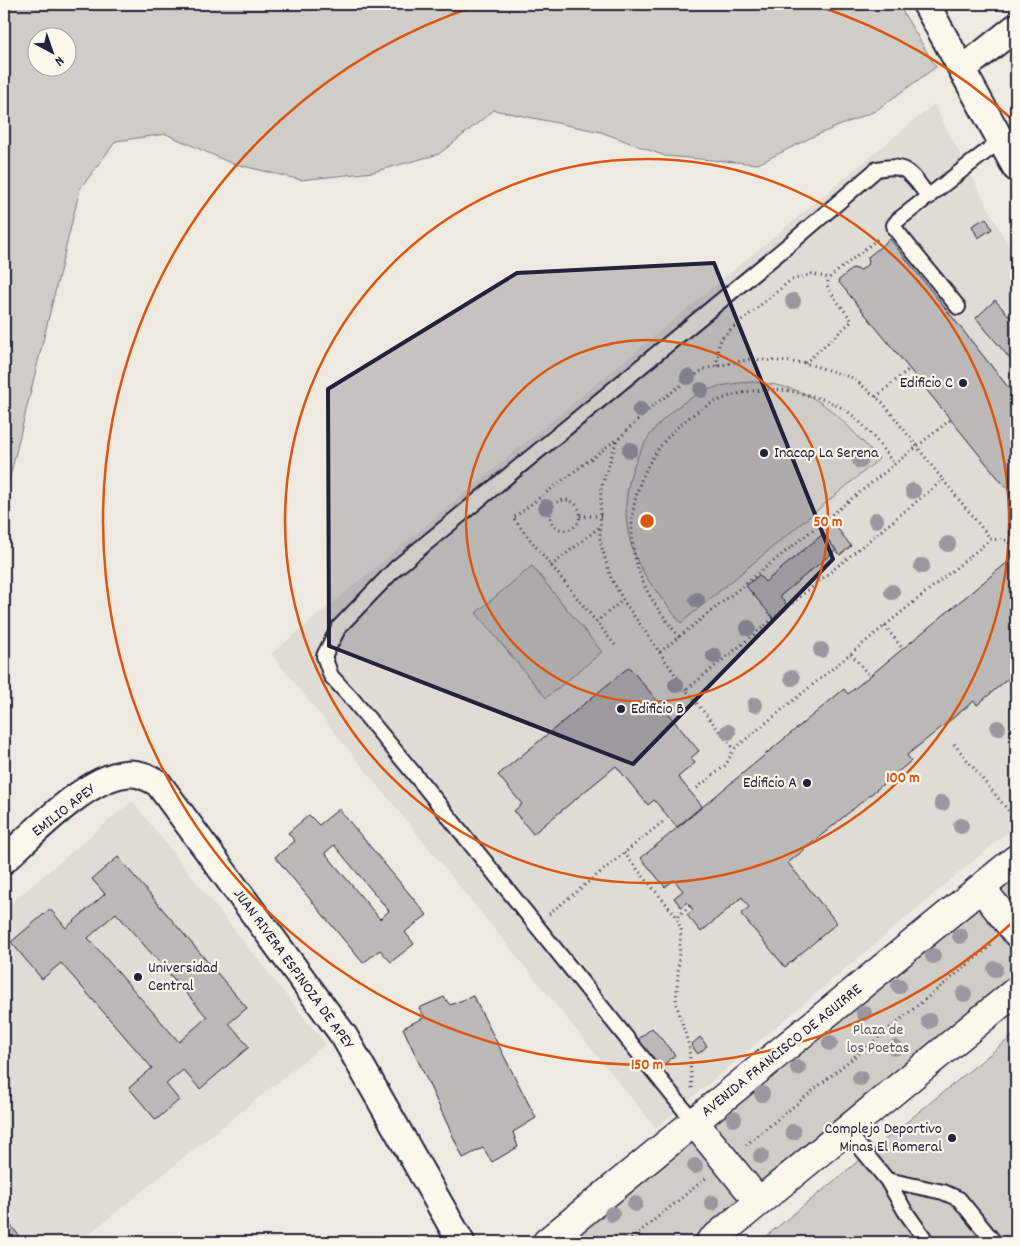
<svg xmlns="http://www.w3.org/2000/svg" width="1020" height="1246" font-family="Dekko,sans-serif">
<style>
.built{fill:#dfdbd5}
.green{fill:#d0cdc9;stroke:#797882;fill-rule:evenodd}
.building{fill:#bcb8b8;stroke:#22223b;fill-rule:evenodd}
.lines{fill:none;stroke-linecap:round;stroke-linejoin:round}
.service-casing{stroke:#22223b;stroke-width:18}
.minor-casing{stroke:#22223b;stroke-width:30}
.primary-casing{stroke:#22223b;stroke-width:31}
.path{stroke:#22223b;stroke-width:3;stroke-dasharray:1 4;stroke-linecap:butt}
.service{stroke:#fbf7ec;stroke-width:14}
.minor{stroke:#fbf7ec;stroke-width:26}
.primary{stroke:#fbf7ec;stroke-width:28}
.tree{fill:#9a989e}
.marked{fill:#22223b;fill-opacity:0.2;stroke:#22223b;stroke-width:4;stroke-linejoin:round}
.ring{fill:none;stroke:#de560e;stroke-width:2.5}
.poi-dot{fill:#22223b;stroke:#fbf7ec;stroke-width:2}
.labels{text-anchor:middle;dominant-baseline:central;stroke-width:4.5;stroke-linejoin:round;paint-order:stroke}
.poi-label{font-size:16px;fill:#22223b;stroke:#fbf7ec;text-anchor:end}
.street-label{font-size:16px;fill:#22223b;stroke:#fbf7ec}
.park-label{font-size:16px;fill:#565566;stroke:#fbf7ec}
.centre{fill:#de560e;stroke:#fbf7ec;stroke-width:2.5}
.ring-label{font-size:15px;text-anchor:middle;font-weight:bold;fill:#de560e;stroke:#fbf7ec;stroke-width:4.5;stroke-linejoin:round;paint-order:stroke}
</style>
<rect width="100%" height="100%" fill="#eeeae2"/>
<filter id="ink" filterUnits="userSpaceOnUse"><feTurbulence type="fractalNoise" baseFrequency=".02" numOctaves="2"/><feDisplacementMap in="SourceGraphic" scale="10" xChannelSelector="R" yChannelSelector="G"/><feConvolveMatrix kernelMatrix="1 2 1 2 8 2 1 2 1" color-interpolation-filters="sRGB"/></filter>
<g filter="url(#ink)">
<!-- built -->
<path class="built" d="M934 104 1016 261V825L656 1128 271 654Z
M132 801 325 1044 79 1242H4V909Z"/>
<!-- green -->
<path class="green" d="M4 4H898L936 67 875 111 812 137 758 164 665 156 601 132 494 110 439 154 373 172 301 180 231 163 166 134 116 141 80 189 6 493 4 495ZM38 38H68V68H38Z
M753 382C819 387 836 414 879 459L681 623C664 601 644 579 634 553 612 495 637 429 691 398 710 386 732 383 753 382Z
M532 566 602 652 546 698 476 613Z
M1016 872V981L697 1242H563Z
M1016 1033V1242H759Z"/>
<!-- building -->
<path class="building" d="M986 218 992 229 978 238 972 226Z
M890 239 1016 397V500L838 281 853 268 861 270 869 263 868 257Z
M995 300 1016 324V366L976 318Z
M831 520 851 546 840 555 820 530Z
M823 534 836 550 780 596 788 607 774 619 746 586 759 575 765 582Z
M1015 556 1016 672 977 705 974 701 907 755 911 761 788 863 837 923 785 967 741 914 749 907 742 897 701 932 687 915 693 910 687 902 681 907 674 898 683 891 674 880 665 887 641 858 844 689 848 694Z
M629 667 699 751 691 758 695 763 678 777 702 806 677 827 654 800 648 805 616 766 533 834 514 811 522 804 498 775Z
M339 809 427 915 405 932 414 944 391 962 380 950 363 963 275 857 295 841 288 833 309 815 319 825ZM334 845 389 911 380 919 325 853Z
M118 857 247 1008 229 1023 249 1047 200 1089 183 1070 166 1084 179 1100 156 1120 129 1088 152 1068 61 963 42 979 11 942 50 909 66 928 105 894 92 879ZM116 913 207 1017 179 1042 88 938Z
M473 996 536 1118 513 1132 518 1147 492 1162 483 1148 463 1158 403 1028 425 1017 419 1008 444 997 450 1005Z
M652 1028 675 1055 659 1069 636 1041Z
M700 1037 707 1046 698 1054 691 1045Z
M4 1217 24 1242H4Z"/>
<g class="lines">
<!-- service casing -->
<g class="service-casing">
<path id="service" d="M958 307 895 229 894 225 898 220 1001 140
M694 1122 425 787 353 700 331 676 324 656 339 627 396 568 791 243 877 169C908 162 911 175 929 197
M846 1130 887 1180 905 1211 927 1242
M887 1180 943 1192 959 1199 994 1242"/>
</g>
<!-- minor casing -->
<g class="minor-casing">
<path id="minor" d="M926 4 1016 168
M963 69 1016 27
M4 860C33 834 86 778 125 774 138 772 147 777 158 783L344 1036 461 1242"/>
</g>
<!-- primary casing -->
<g class="primary-casing">
<path id="primary" d="M981 888 1016 932
M694 1122 759 1202
M547 1242 1016 859
M710 1242 1016 991"/>
</g>
<!-- path -->
<path class="path" d="M805 363 852 321 829 290 827 285 829 278 880 237
M717 366C717 355 717 346 723 336L791 280 812 274 829 278
M876 397 909 369
M550 515a15 15 0 1 1 30 0a15 15 0 1 1-30 0Z
M580 516H601
M991 539 943 480 686 690 734 749 991 539 1016 541
M551 566 601 526
M596 622 623 600
M885 626 901 647
M679 637C663 616 646 595 638 569 607 470 699 370 800 393 818 397 838 403 852 415 869 429 882 448 894 464
M615 645 513 518 617 439
M660 652 950 420
M851 654 868 674
M686 690 625 603 611 578 600 541 601 488 617 440 655 404 704 369 750 359 805 363 853 378 883 403 943 480
M954 744 1016 820
M697 788 726 765 734 749
M624 853 677 917
M690 906 677 917 681 930 676 1003 689 1046 692 1089
M549 914 665 820
M746 1145 993 944
M627 1242 706 1178"/>
<!-- service -->
<use href="#service" class="service"/>
<!-- minor -->
<use href="#minor" class="minor"/>
<!-- primary -->
<use href="#primary" class="primary"/>
</g>
<!-- trees -->
<g class="tree">
<circle cx="793" cy="301" r="8"/>
<circle cx="688" cy="377" r="8"/>
<circle cx="701" cy="390" r="8"/>
<circle cx="640" cy="410" r="8"/>
<circle cx="630" cy="450" r="8"/>
<circle cx="860" cy="461" r="8"/>
<circle cx="913" cy="491" r="8"/>
<circle cx="546" cy="507" r="8"/>
<circle cx="876" cy="520" r="8"/>
<circle cx="948" cy="544" r="8"/>
<circle cx="922" cy="566" r="8"/>
<circle cx="892" cy="592" r="8"/>
<circle cx="697" cy="600" r="8"/>
<circle cx="748" cy="628" r="8"/>
<circle cx="821" cy="650" r="8"/>
<circle cx="714" cy="656" r="8"/>
<circle cx="792" cy="678" r="8"/>
<circle cx="676" cy="685" r="8"/>
<circle cx="755" cy="705" r="8"/>
<circle cx="998" cy="728" r="8"/>
<circle cx="728" cy="732" r="8"/>
<circle cx="942" cy="803" r="8"/>
<circle cx="961" cy="826" r="8"/>
<circle cx="960" cy="936" r="8"/>
<circle cx="933" cy="956" r="8"/>
<circle cx="995" cy="969" r="8"/>
<circle cx="899" cy="986" r="8"/>
<circle cx="964" cy="994" r="8"/>
<circle cx="864" cy="1013" r="8"/>
<circle cx="929" cy="1021" r="8"/>
<circle cx="830" cy="1043" r="8"/>
<circle cx="895" cy="1048" r="8"/>
<circle cx="798" cy="1068" r="8"/>
<circle cx="860" cy="1078" r="8"/>
<circle cx="762" cy="1094" r="8"/>
<circle cx="734" cy="1119" r="8"/>
<circle cx="793" cy="1132" r="8"/>
<circle cx="761" cy="1156" r="8"/>
<circle cx="695" cy="1166" r="8"/>
<circle cx="712" cy="1203" r="8"/>
<circle cx="635" cy="1204" r="8"/>
<circle cx="612" cy="1214" r="8"/>
</g>
</g>
<!-- marked area -->
<path class="marked" d="M714 263 833 559 633 764 329 646 328 389 517 273Z"/>
<!-- distance rings -->
<g class="ring">
<circle cx="647" cy="521" r="181"/>
<circle cx="647" cy="521" r="362"/>
<path d="M1014 921A543 543 0 1 1 479 5M815 5A543 543 0 0 1 1014 121"/>
</g>
<!-- markers -->
<g class="poi-dot">
<circle cx="963" cy="383" r="5"/>
<circle cx="764" cy="453" r="5"/>
<circle cx="621" cy="709" r="5"/>
<circle cx="807" cy="783" r="5"/>
<circle cx="138" cy="977" r="5"/>
<circle cx="952" cy="1138" r="5"/>
</g>
<g class="labels">
<!-- poi labels -->
<g class="poi-label">
<text x="953" y="383">Edificio C</text>
<text x="774" y="453" text-anchor="start">Inacap La Serena</text>
<text x="631" y="709" text-anchor="start">Edificio B</text>
<text x="797" y="783">Edificio A</text>
<text x="148" y="968" text-anchor="start">Universidad<tspan x="148" dy="18">Central</tspan></text>
<text x="942" y="1129">Complejo Deportivo<tspan x="942" dy="18">Minas El Romeral</tspan></text>
</g>
<!-- street labels -->
<g class="street-label">
<text transform="translate(64 811) rotate(-38)">EMILIO APEY</text>
<text transform="translate(293 969) rotate(54)">JUAN RIVERA ESPINOZA DE APEY</text>
<text transform="translate(782 1051) rotate(-39)">AVENIDA FRANCISCO DE AGUIRRE</text>
</g>
<!-- park labels -->
<g class="park-label">
<text x="878" y="1030">Plaza de<tspan x="878" dy="18">los Poetas</tspan></text>
</g>
</g>
<circle cx="647" cy="521" r="8" class="centre"/>
<g class="ring-label">
<text x="828" y="526">50 m</text>
<text x="903" y="782">100 m</text>
<text x="647" y="1069">150 m</text>
</g>
<!-- margin -->
<rect width="1020" height="1246" fill="none" stroke="#fbf7ec" stroke-width="20"/>
<rect x="10" y="10" width="1000" height="1226" fill="none" stroke="#22223b" stroke-width="2" filter="url(#ink)"/>
<!-- north arrow -->
<g transform="translate(52 52) rotate(140)"><circle r="24" fill="#fbf7ec" stroke="#a4a2a5"/>
<path d="M0-4L9 19L0 12L-9 19Z" fill="#22223b"/>
<text y="-8" font-size="14" font-weight="bold" text-anchor="middle" fill="#22223b">N</text>
</g>
</svg>
